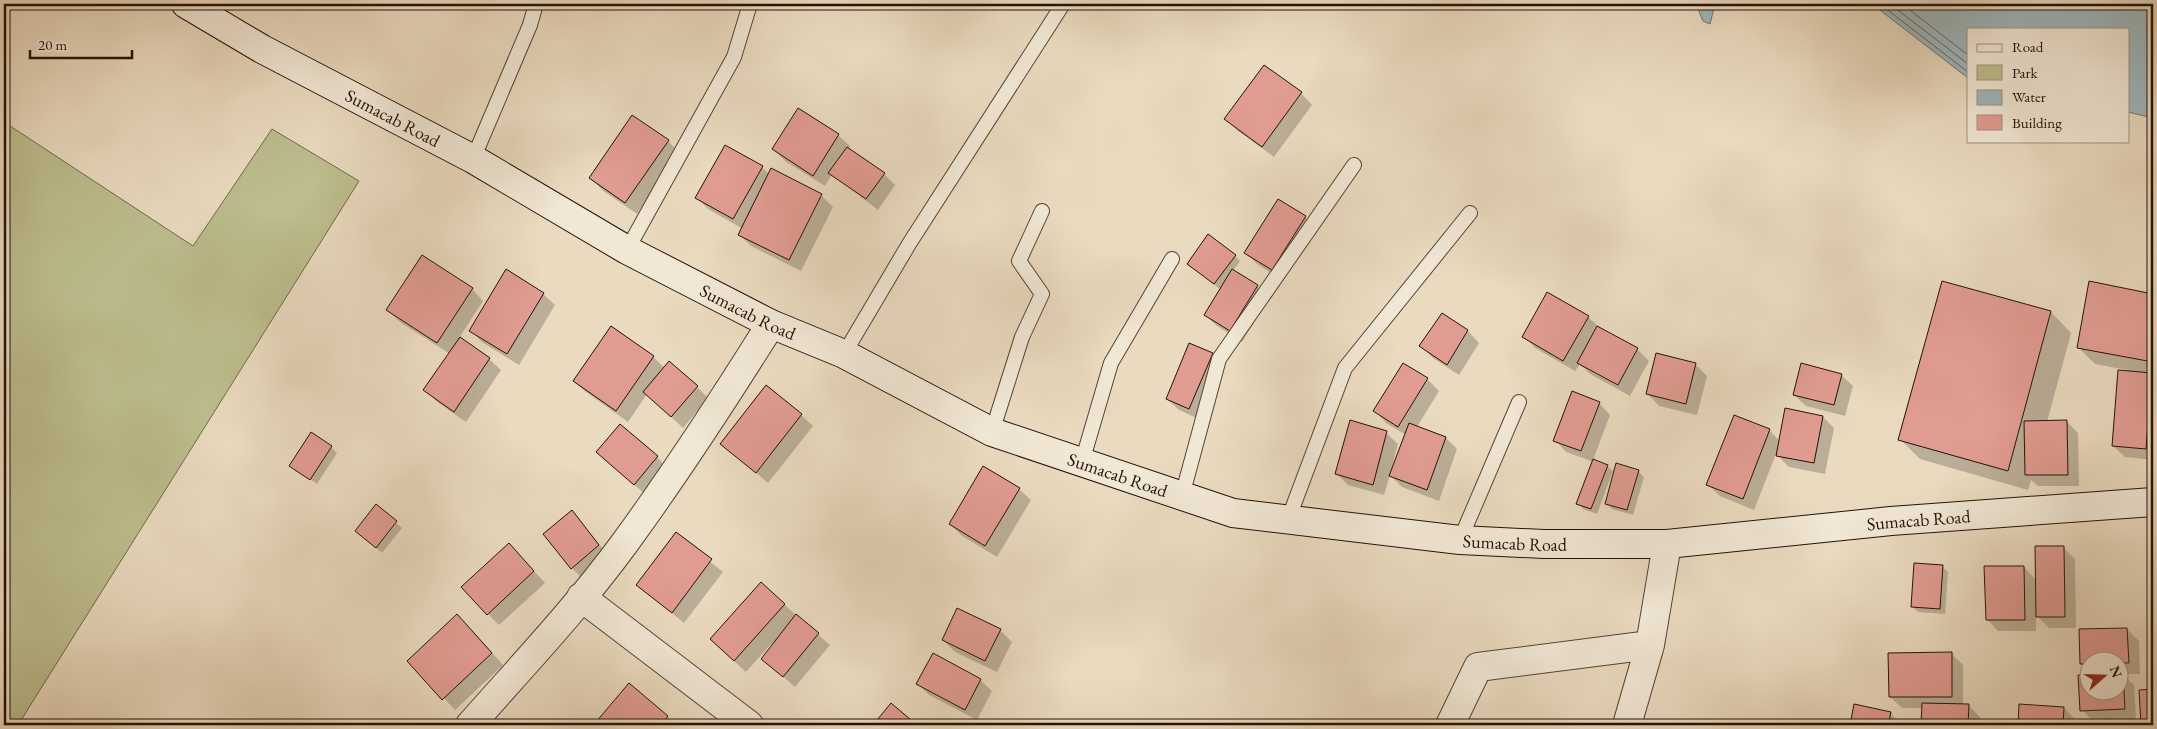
<svg xmlns="http://www.w3.org/2000/svg" width="2157" height="729" font-family="'EB Garamond',serif">
<style>
.green{fill:#bdbd8d;stroke:#70674a}
.water{fill:#9eb7bd;stroke:#6d7575}
.shadow{fill:#0003}
.lines{fill:none;stroke-linecap:round;stroke-linejoin:round}
.shore{stroke:#616462;stroke-width:1}
.building{fill:#e19c92;stroke:#241108}
.lane-casing{stroke:#564336;stroke-width:16}
.street-casing{stroke:#564336;stroke-width:30}
.secondary-casing{stroke:#241108;stroke-width:30}
.lane{stroke:#f1e7d5;stroke-width:14}
.street{stroke:#f1e7d5;stroke-width:28}
.secondary{stroke:#f1e7d5;stroke-width:28}
.labels{text-anchor:middle;dominant-baseline:central;stroke-width:4;stroke-linejoin:round;paint-order:stroke}
.street-label{font-size:18px;fill:#241108;stroke:#f1e7d5}
</style>
<rect width="100%" height="100%" fill="#eadabf"/>
<filter id="stains"><feTurbulence type="fractalNoise" baseFrequency=".004" numOctaves="4"/><feColorMatrix values="0 0 0 0 .2 0 0 0 0 .09 0 0 0 0 .02 0 0 0 .5 -.17"/></filter>
<radialGradient id="worn" r=".72"><stop offset=".6" stop-color="#630" stop-opacity="0"/><stop offset="1" stop-color="#630" stop-opacity=".3"/></radialGradient>
<!-- green -->
<path class="green" d="M4 122 193 246 272 129 359 181 18 725H4Z"/>
<!-- water -->
<path class="water" d="M1696 4H1715L1710 24 1703 21Z
M1872 4H2153V118L2128 112V29H1968V78Z"/>
<!-- shadow -->
<path class="shadow" d="M1301 93 1312 105 1274 157 1238 131 1226 119Z
M838 135 850 146 848 149 884 174 895 185 878 210 832 174 825 186 785 161 773 149Z
M668 141 679 152 637 214 602 190 591 178Z
M762 167 769 174 821 195 833 207 801 271 751 246 740 235 743 229 708 209 697 198Z
M1305 217 1316 229 1283 281 1257 264 1246 253Z
M1235 256 1240 261 1233 271 1257 286 1269 298 1242 342 1217 326 1205 315 1221 290 1188 264Z
M1943 282 2051 312 2071 333 2047 422H2067L2078 433 2079 486H2038L2031 480 2028 490 1920 459 1900 439Z
M2090 283 2153 295V460L2125 457 2113 446 2127 370 2095 364 2078 347Z
M472 289 483 301 459 338 489 359 501 370 466 422 437 402 425 390 450 354 400 322 388 310Z
M543 294 555 305 519 365 482 342 470 330Z
M1442 314 1468 331 1479 343 1459 375 1433 358 1421 346Z
M1588 317 1600 328 1637 349 1649 361 1630 396 1590 374 1580 364 1575 371 1535 348 1524 336Z
M1212 354 1224 365 1201 420 1179 410 1167 399Z
M653 357 665 368 697 387 708 398 683 428 647 394 628 422 586 392 574 381Z
M1695 364 1707 376 1697 415 1659 406 1648 394Z
M1403 365 1427 379 1439 391 1417 427 1446 438 1457 449 1439 501 1402 487 1390 475 1384 495 1348 485 1336 473 1386 433 1398 444 1391 471H1393L1406 435 1386 423 1375 411Z
M1841 375 1853 386 1845 416 1806 406 1794 395Z
M1599 403 1610 415 1593 460 1607 466 1613 471 1597 514 1583 509 1578 503 1594 462 1566 452 1555 440Z
M801 415 813 426 768 483 722 444Z
M1735 417 1770 431 1780 441 1823 417 1834 428 1825 474 1789 467 1776 454 1754 510 1720 496 1708 485Z
M331 447 337 453 317 484 291 465Z
M597 452 657 457 668 469 646 495Z
M1638 471 1644 477 1633 515 1612 509 1607 503Z
M1019 489 1031 500 997 557 962 536 950 524Z
M376 506 402 528 382 553 356 531Z
M572 512 610 557 583 579 572 568Z
M676 534 723 572 684 623 638 585Z
M2063 547 2075 559 2076 628H2049L2036 615V631H1998L1987 619 2024 567 2037 581Z
M520 556 545 583 499 625 488 614Z
M1942 566 1948 572 1945 614 1918 612 1912 606Z
M761 584 830 645 795 687 763 659 774 644 772 643 746 672 723 651Z
M469 627 503 665 455 710 409 661Z
M2127 629 2139 641 2140 674H2123L2134 685 2136 720 2111 721 2115 725H2085V722L2093 721 2082 710 2090 692H2120V662H2090V672L2081 664Z
M1000 630 1012 642 997 672 955 652 943 640Z
M1951 653 1963 665V705H1968L1980 717 1979 725H1923V708H1902L1890 697Z
M980 680 992 691 977 720 929 695 918 684Z
M630 684 667 717 675 725H600L597 722Z
M1855 705 1890 713 1902 725H1851Z
M2020 706 2064 708 2075 719V725H2019Z"/>
<g class="lines">
<!-- shore -->
<path class="shore" d="M1880 4 1968 72
M1890 4 1968 64
M1902 4 1968 55"/>
</g>
<!-- building -->
<path class="building" d="M1264 65 1302 92 1262 147 1224 119Z
M798 108 839 134 813 176 772 149Z
M632 115 669 140 625 203 589 178Z
M725 145 763 166 733 219 695 198Z
M847 147 885 173 866 199 828 173Z
M771 168 822 194 789 260 738 235Z
M1278 199 1306 216 1272 270 1244 253Z
M1208 234 1236 255 1214 284 1187 264Z
M422 255 473 288 437 343 386 310Z
M506 269 544 293 507 354 469 331Z
M1232 269 1258 285 1230 331 1204 315Z
M1942 281 2051 311 2008 471 1898 440Z
M2089 281 2153 294V362L2077 348Z
M1547 292 1589 316 1563 361 1522 337Z
M1442 313 1468 330 1447 365 1419 346Z
M611 326 654 356 616 411 573 381Z
M1597 326 1638 348 1618 385 1577 363Z
M460 337 490 358 454 412 423 390Z
M1189 343 1213 353 1189 409 1166 399Z
M1656 353 1696 363 1686 404 1646 394Z
M669 361 698 386 671 417 643 392Z
M1403 363 1428 378 1398 427 1373 411Z
M1801 363 1842 374 1834 405 1793 395Z
M2118 370 2152 373 2146 449 2112 446Z
M766 385 802 414 756 473 720 444Z
M1572 391 1600 402 1581 451 1553 441Z
M1785 408 1823 416 1814 463 1776 456Z
M1734 415 1770 429 1743 499 1706 485Z
M1350 420 1387 431 1373 485 1335 474Z
M2067 420 2068 475H2025L2024 421Z
M1409 423 1446 437 1427 490 1389 476Z
M620 424 658 456 634 485 596 452Z
M311 432 332 446 310 480 289 466Z
M1593 459 1608 465 1591 509 1576 504Z
M1616 463 1639 470 1627 510 1605 504Z
M983 466 1020 488 985 546 949 524Z
M376 504 397 521 376 548 355 531Z
M572 510 599 545 571 569 543 534Z
M676 532 712 559 672 613 636 585Z
M509 543 534 571 487 615 461 587Z
M2035 546H2064L2065 617H2036Z
M1914 563 1943 565 1940 609 1911 607Z
M1984 566H2024L2025 620H1986Z
M761 582 785 604 734 661 710 639Z
M957 608 1001 629 985 661 942 640Z
M457 614 492 653 442 700 407 661Z
M796 614 819 633 783 677 761 659Z
M2127 628 2129 663 2090 662V664H2080L2079 629Z
M1952 652V697H1889L1888 653Z
M933 653 981 679 965 710 916 684Z
M2123 672 2125 709 2080 711 2078 675 2090 674V692H2120V673Z
M629 683 668 716 661 725H599L596 722Z
M2153 689V725H2141L2139 690Z
M891 703 917 725H873Z
M1922 703 1969 704 1968 725H1921Z
M1854 704 1891 712 1888 725H1850Z
M2019 704 2064 707 2063 725H2018Z
M2111 719V725H2084V721Z"/>
<g class="lines">
<!-- lane casing -->
<g class="lane-casing">
<path id="lane" d="M473 159 530 25 536 4
M627 250 734 57 750 4
M844 354 909 244 1063 4
M992 432 1022 337 1042 294 1019 261 1042 211
M1082 462 1111 363 1172 259
M1182 496 1219 359 1354 165
M1288 520 1345 368 1470 213
M1460 540 1519 402"/>
</g>
<!-- street casing -->
<g class="street-casing">
<path id="street" d="M581 597 749 725
M470 725C522 666 577 608 624 544 676 473 724 399 771 324
M1450 725 1478 667 1650 645
M1627 725 1650 645 1667 544"/>
</g>
<!-- secondary casing -->
<g class="secondary-casing">
<g id="secondary">
<path id="s1" d="M186 4 262 49 473 159 627 250 771 324 844 354 992 432 1233 513 1460 540 1544 544H1667L1891 521 2153 502"/>
</g>
</g>
<!-- lane -->
<use href="#lane" class="lane"/>
<!-- street -->
<use href="#street" class="street"/>
<!-- secondary -->
<use href="#secondary" class="secondary"/>
</g>
<g class="labels">
<!-- street labels -->
<g class="street-label">
<text stroke="none"><textPath href="#s1" startOffset="236">Sumacab Road</textPath></text>
<text stroke="none"><textPath href="#s1" startOffset="641">Sumacab Road</textPath></text>
<text stroke="none"><textPath href="#s1" startOffset="1046">Sumacab Road</textPath></text>
<text stroke="none"><textPath href="#s1" startOffset="1856">Sumacab Road</textPath></text>
<text stroke="none"><textPath href="#s1" startOffset="1451">Sumacab Road</textPath></text>
</g>
</g>
<!-- margin -->
<rect width="2157" height="729" fill="none" stroke="#eadabf" stroke-width="20"/>
<rect x="5" y="5" width="2147" height="719" fill="none" stroke="#241108" stroke-width="2.5"/>
<rect x="10" y="10" width="2137" height="709" fill="none" stroke="#241108"/>
<!-- legend -->
<rect x="1967" y="28" width="162" height="115" fill="#f1e7d5" stroke="#9f9183"/>
<rect x="1977" y="44" width="25" height="8" fill="#f1e7d5" stroke="#9f9183"/>
<text x="2012" y="52" font-size="15" fill="#241108">Road</text>
<rect x="1977" y="65" width="25" height="15" fill="#bdbd8d" stroke="#9f9183"/>
<text x="2012" y="78" font-size="15" fill="#241108">Park</text>
<rect x="1977" y="90" width="25" height="15" fill="#9eb7bd" stroke="#9f9183"/>
<text x="2012" y="102" font-size="15" fill="#241108">Water</text>
<rect x="1977" y="115" width="25" height="15" fill="#e19c92" stroke="#9f9183"/>
<text x="2012" y="128" font-size="15" fill="#241108">Building</text>
<!-- north arrow -->
<g transform="translate(2104 676) rotate(70)"><circle r="24" fill="#f1e7d5" stroke="#9f9183"/>
<path d="M0-4L9 19L0 12L-9 19Z" fill="#8f2418"/>
<text y="-8" font-size="14" font-weight="bold" text-anchor="middle" fill="#241108">N</text>
</g>
<!-- scale -->
<path d="M30 50v8h102v-8" fill="none" stroke="#241108" stroke-width="2.5"/>
<text x="38" y="50" font-size="15" fill="#241108" stroke="#f1e7d5" stroke-width="4" paint-order="stroke">20 m</text>
<rect width="100%" height="100%" filter="url(#stains)"/>
<rect width="100%" height="100%" fill="url(#worn)"/>
</svg>
